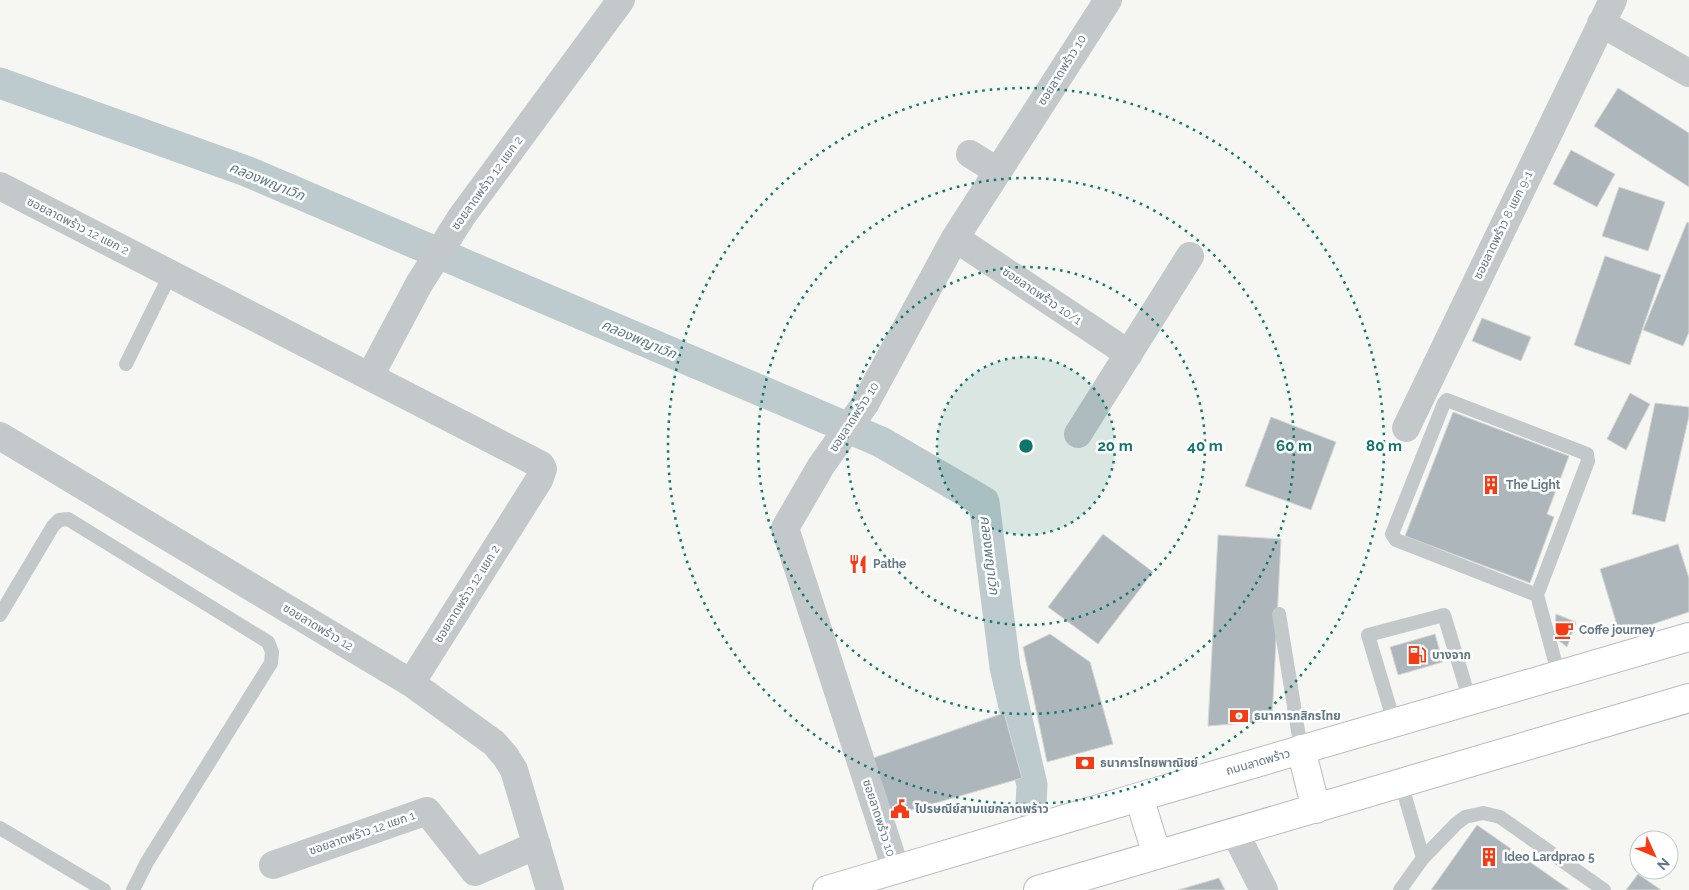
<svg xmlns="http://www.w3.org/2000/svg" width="1689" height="890" font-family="Raleway,'Noto Sans Thai',sans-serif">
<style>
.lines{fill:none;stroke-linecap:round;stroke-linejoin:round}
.canal{stroke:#bdcbcf;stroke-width:31}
.building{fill:#adb7bb;stroke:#d7d7d4}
.primary-casing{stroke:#b6bbbe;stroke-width:30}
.service{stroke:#c3c8cb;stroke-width:14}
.minor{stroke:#c3c8cb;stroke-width:28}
.primary{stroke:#fff;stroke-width:28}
.ring{fill:none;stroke:#0f766e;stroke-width:2.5;stroke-dasharray:2.5 5}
.labels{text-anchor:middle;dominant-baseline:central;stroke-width:5;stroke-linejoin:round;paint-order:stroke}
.street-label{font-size:12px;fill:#627886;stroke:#fff}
.poi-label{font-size:12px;font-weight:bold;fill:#627886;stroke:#fff;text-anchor:start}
.water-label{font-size:14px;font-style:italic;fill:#5d7b83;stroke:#fff}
.centre{fill:#0f766e;stroke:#fff;stroke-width:2.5}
.ring-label{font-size:15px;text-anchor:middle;font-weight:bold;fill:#0f766e;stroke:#fff;stroke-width:5;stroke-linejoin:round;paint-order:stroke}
</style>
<rect width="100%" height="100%" fill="#f6f6f2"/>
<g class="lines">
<!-- canal -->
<path class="canal" d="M0 83 246 171 881 442 984 502 1005 667 1032 785 1031 805"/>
</g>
<!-- building -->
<path class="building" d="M1618 88 1689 133V187L1594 126Z
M1571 150 1615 174 1597 207 1553 184Z
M1619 187 1665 202 1648 251 1602 236Z
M1687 222 1689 223V332L1683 346 1643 330Z
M1605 256 1661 275 1630 365 1574 345Z
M1482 318 1531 337 1521 361 1472 341Z
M1630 393 1650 404 1626 450 1607 439Z
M1655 403 1689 407V416L1665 522 1632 514Z
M1453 412 1569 456 1547 514 1554 517 1530 583 1405 536Z
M1271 417 1336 442 1311 510 1245 486Z
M1103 534 1153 572 1098 644 1048 607Z
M1218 535 1281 539 1272 721 1208 726Z
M1678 544 1689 578V612L1620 635 1600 569Z
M1556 614 1576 622 1567 647 1554 637Z
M1050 634 1090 662 1113 744 1047 762 1023 647Z
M1435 634 1443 662 1398 675 1390 647Z
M1004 713 1022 778 891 816 873 758Z
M1477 825 1570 890H1431Z
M1638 874 1661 890H1626Z
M1219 878 1225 890H1178Z"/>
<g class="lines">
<!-- primary casing -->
<g class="primary-casing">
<path id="primary" d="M1301 749 1316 809
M1139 797 1157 855
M827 890 1139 797 1689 637
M1038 890 1689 698"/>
</g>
<!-- service -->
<path class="service" d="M126 364 171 273
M1537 595 1396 540 1392 534 1444 403 1447 400 1587 454 1588 461 1537 595 1559 676
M1279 614 1301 749
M0 615 53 526 59 520 68 519 268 642 272 652 271 663 147 862 133 890
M1394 722 1368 635 1444 615 1470 701
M1401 783 1423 858
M0 828 104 890
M1400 890 1423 858 1456 824 1465 817 1483 813 1500 817 1604 890"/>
<!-- minor -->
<path class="minor" d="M1601 23 1689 73
M970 154 997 171
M0 186 541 465 543 469 539 480 411 683
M955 238 1129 354
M370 376 419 284 462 216 621 0
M1406 428 1613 0
M1078 434 1190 256
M0 436 411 683 494 743 506 757 514 770 550 890
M1235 833 1264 890
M273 865 427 811 475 872 537 845
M896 870 785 528 821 466 865 404 955 238 1108 0"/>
<!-- primary -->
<use href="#primary" class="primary"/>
</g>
<!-- distance rings -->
<circle cx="1026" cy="446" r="89" fill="#0f766e" fill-opacity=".12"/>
<g class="ring">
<circle cx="1026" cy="446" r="89"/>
<circle cx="1026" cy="446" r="179"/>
<circle cx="1026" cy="446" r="268"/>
<circle cx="1026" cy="446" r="358"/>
</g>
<!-- icons -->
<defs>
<g id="building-bare" transform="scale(1.5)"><path d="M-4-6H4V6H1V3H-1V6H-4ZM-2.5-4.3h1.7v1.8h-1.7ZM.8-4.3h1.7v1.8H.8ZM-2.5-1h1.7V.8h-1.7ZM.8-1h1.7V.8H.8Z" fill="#f53b13" stroke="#fff" stroke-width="2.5" paint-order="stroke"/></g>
<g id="restaurant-bare" transform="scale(1.5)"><path d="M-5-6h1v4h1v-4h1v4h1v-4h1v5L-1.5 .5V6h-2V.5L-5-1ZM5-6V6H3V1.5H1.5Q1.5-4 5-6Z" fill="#f53b13" stroke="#fff" stroke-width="2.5" paint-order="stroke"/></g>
<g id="cafe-bare" transform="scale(1.5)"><path d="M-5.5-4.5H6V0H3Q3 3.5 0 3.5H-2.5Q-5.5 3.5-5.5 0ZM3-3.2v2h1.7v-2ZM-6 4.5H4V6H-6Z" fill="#f53b13" stroke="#fff" stroke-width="2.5" paint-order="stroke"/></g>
<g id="fuel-bare" transform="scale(1.5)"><path d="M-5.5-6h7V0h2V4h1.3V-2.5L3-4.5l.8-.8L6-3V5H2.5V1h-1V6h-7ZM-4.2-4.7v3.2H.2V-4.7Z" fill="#f53b13" stroke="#fff" stroke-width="2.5" paint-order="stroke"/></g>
<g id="bank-bare" transform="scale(1.5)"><path d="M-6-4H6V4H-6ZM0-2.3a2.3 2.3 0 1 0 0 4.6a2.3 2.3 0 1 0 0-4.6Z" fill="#f53b13" stroke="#fff" stroke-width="2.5" paint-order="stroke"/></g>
<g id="civic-bare" transform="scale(1.5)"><path d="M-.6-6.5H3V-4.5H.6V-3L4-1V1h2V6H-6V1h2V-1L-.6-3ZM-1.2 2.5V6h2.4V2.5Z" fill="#f53b13" stroke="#fff" stroke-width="2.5" paint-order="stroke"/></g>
</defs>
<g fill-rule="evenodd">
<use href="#building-bare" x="1491" y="485"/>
<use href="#restaurant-bare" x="858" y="564"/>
<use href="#cafe-bare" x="1564" y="630"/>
<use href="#fuel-bare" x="1417" y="655"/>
<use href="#bank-bare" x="1239" y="716"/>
<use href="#bank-bare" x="1085" y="763"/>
<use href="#civic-bare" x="900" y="809"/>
<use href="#building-bare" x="1489" y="857"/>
</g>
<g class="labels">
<!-- street labels -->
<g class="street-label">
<text transform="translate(1062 70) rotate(-58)">ซอยลาดพร้าว 10</text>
<text transform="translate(487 183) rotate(-54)">ซอยลาดพร้าว 12 แยก 2</text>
<text transform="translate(1503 225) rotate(-64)">ซอยลาดพร้าว 8 แยก 9-1</text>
<text transform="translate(78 226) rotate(27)">ซอยลาดพร้าว 12 แยก 2</text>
<text transform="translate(1042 296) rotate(34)">ซอยลาดพร้าว 10/1</text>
<text transform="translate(854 417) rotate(-57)">ซอยลาดพร้าว 10</text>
<text transform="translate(467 594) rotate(-58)">ซอยลาดพร้าว 12 แยก 2</text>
<text transform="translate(318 627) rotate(31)">ซอยลาดพร้าว 12</text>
<text transform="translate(1258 762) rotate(-16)">ถนนลาดพร้าว</text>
<text transform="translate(879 818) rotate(72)">ซอยลาดพร้าว 10</text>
<text transform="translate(362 833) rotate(-19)">ซอยลาดพร้าว 12 แยก 1</text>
</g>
<!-- poi labels -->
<g class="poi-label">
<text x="1506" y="485">The Light</text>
<text x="873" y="564">Pathe</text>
<text x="1579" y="630">Coffe journey</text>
<text x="1432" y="655">บางจาก</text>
<text x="1254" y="716">ธนาคารกสิกรไทย</text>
<text x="1100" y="763">ธนาคารไทยพาณิชย์</text>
<text x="915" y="809">ไปรษณีย์สามแยกลาดพร้าว</text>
<text x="1504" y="857">Ideo Lardprao 5</text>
</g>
<!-- water labels -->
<g class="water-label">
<text transform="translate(267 181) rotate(22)">คลองพญาเวิก</text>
<text transform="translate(639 339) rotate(23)">คลองพญาเวิก</text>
<text transform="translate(990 555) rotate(83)">คลองพญาเวิก</text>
</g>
</g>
<circle cx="1026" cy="446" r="8" class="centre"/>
<g class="ring-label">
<text x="1115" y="451">20 m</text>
<text x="1205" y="451">40 m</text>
<text x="1294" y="451">60 m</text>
<text x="1384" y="451">80 m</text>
</g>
<!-- north arrow -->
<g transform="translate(1654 855) rotate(134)"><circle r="24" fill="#ffffff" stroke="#c0c9cf"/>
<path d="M0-4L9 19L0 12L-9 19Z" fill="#f53b13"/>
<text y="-8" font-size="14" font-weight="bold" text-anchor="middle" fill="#627886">N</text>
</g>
</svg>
